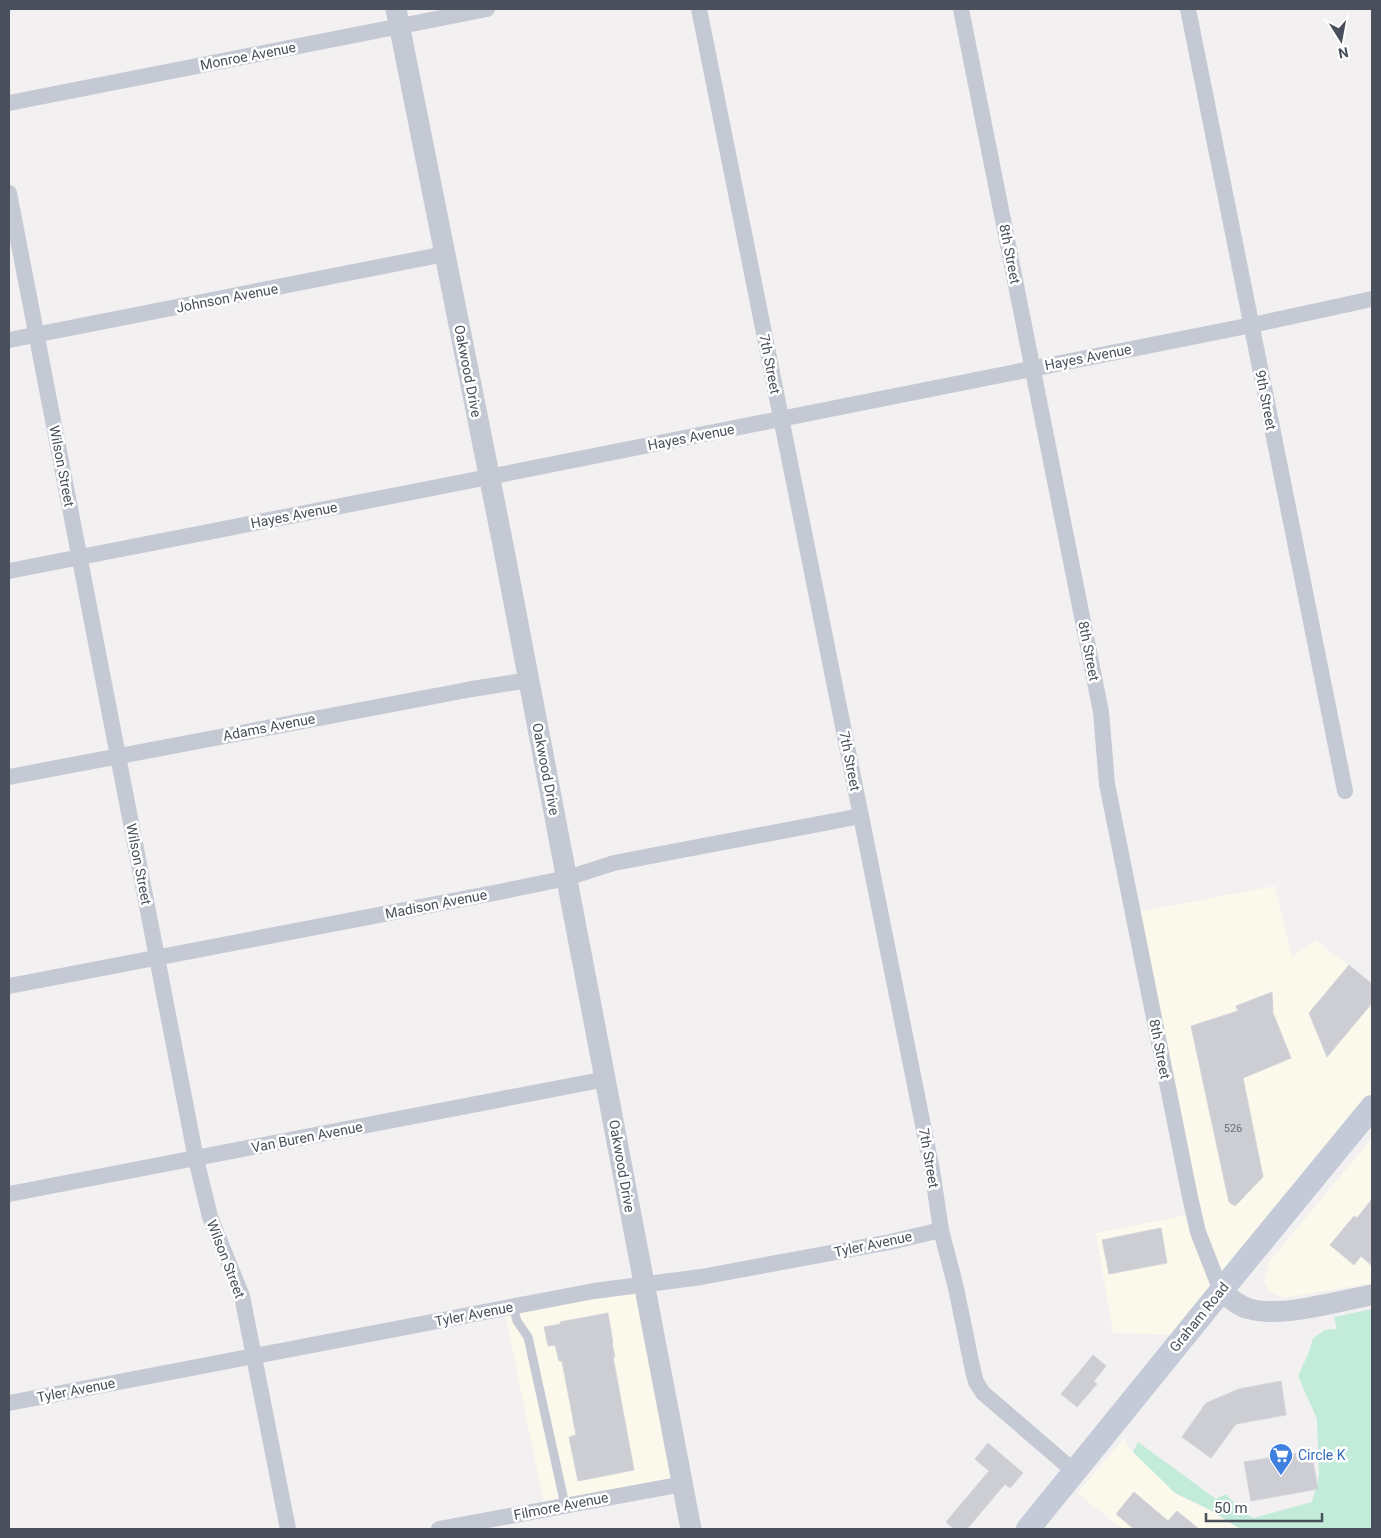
<svg xmlns="http://www.w3.org/2000/svg" width="1381" height="1538" font-family="Roboto,sans-serif">
<style>
.commercial{fill:#fbf9eb}
.green{fill:#c2ecd9}
.building{fill:#cdced4;stroke:#d4d5da}
.lines{fill:none;stroke-linecap:round;stroke-linejoin:round}
.service{stroke:#c4c9d3;stroke-width:9}
.minor{stroke:#c4c9d3;stroke-width:16}
.tertiary{stroke:#c4c9d3;stroke-width:21}
.secondary{stroke:#c4cad7;stroke-width:24}
.labels{text-anchor:middle;dominant-baseline:central;stroke-width:5;stroke-linejoin:round;paint-order:stroke}
.number-label{font-size:11px;fill:#6a6f79}
.street-label{font-size:14px;fill:#494f5b;stroke:#fff}
.shop-label{font-size:14px;fill:#366cbe;stroke:#fff;text-anchor:start}
</style>
<rect width="100%" height="100%" fill="#f2f0f0"/>
<!-- commercial -->
<path class="commercial" d="M1275 886 1292 957 1316 940 1372 984V1107L1185 1335 1113 1333 1096 1233 1193 1214 1133 913Z
M1372 1138V1283L1284 1298 1269 1291 1264 1282 1269 1262Z
M644 1285 683 1484 545 1509 504 1308Z
M1124 1438 1128 1447 1175 1493 1208 1509 1237 1527 1244 1529H1123L1077 1493Z"/>
<!-- green -->
<path class="green" d="M1372 1309V1529H1244L1237 1527 1208 1509 1175 1493 1133 1452 1138 1442 1216 1499 1226 1494 1236 1505 1253 1518 1312 1502 1319 1476 1317 1419 1298 1376 1309 1352 1313 1338 1325 1330 1337 1329 1334 1317Z"/>
<!-- building -->
<path class="building" d="M1349 965 1372 984V1003L1327 1057 1309 1013Z
M1272 992 1273 1013 1291 1058 1243 1078 1263 1177 1235 1206 1229 1202 1191 1026 1238 1011 1236 1006Z
M1372 1199V1266L1361 1256 1354 1265 1330 1245 1354 1216 1357 1218Z
M1161 1228 1167 1263 1109 1274 1102 1240Z
M608 1313 613 1343H612L615 1357H613L634 1470 578 1481 569 1437 576 1435 562 1361H559L555 1345 548 1346 544 1327 561 1324 560 1322Z
M1093 1355 1106 1366 1094 1381 1097 1384 1077 1407 1061 1394Z
M1281 1381 1286 1415 1236 1424 1211 1458 1182 1437 1206 1403 1239 1389Z
M988 1443 1023 1473 1010 1488 1005 1484 967 1529H954L946 1522 989 1471 975 1459Z
M1311 1451 1318 1489 1251 1501 1244 1462Z
M1134 1492 1168 1521 1177 1511 1199 1529H1134L1116 1514Z"/>
<g class="lines">
<!-- service -->
<path class="service" d="M513 1307 517 1321 528 1337 565 1505"/>
<!-- minor -->
<path class="minor" d="M699 9 932 1170 941 1230 956 1288 973 1371 976 1382 983 1393 1075 1472
M961 9 1101 712 1107 784 1190 1197 1198 1232 1221 1291
M1188 9 1345 791
M9 103 487 9
M9 193 196 1159 210 1217 242 1296 288 1529
M9 340 445 254
M9 571 504 474 1252 325 1372 299
M9 777 472 689 529 680
M9 986 509 890 567 878 614 863 861 816
M9 1194 606 1079
M9 1403 594 1291 701 1277 890 1242 941 1230
M439 1529 683 1484"/>
<!-- tertiary -->
<path class="tertiary" d="M396 9 503 545 691 1529
M1221 1291C1229 1297 1239 1307 1250 1309 1282 1318 1339 1301 1372 1295"/>
<!-- secondary -->
<path class="secondary" d="M1028 1529 1221 1291 1372 1107"/>
</g>
<!-- icons -->
<defs>
<g id="supermarket-pin" transform="scale(1.25)"><path d="M0 17L-7.5 6A9.5 9.5 0 1 1 7.5 6Z" fill="#3f7fe0" stroke="#fff"/><path d="M-6-5.5h2.5l.6 2H6L4.5 2H-2.5L-4.4-4H-6ZM-1.5 3.2a1.3 1.3 0 1 0 .1 0ZM3 3.2a1.3 1.3 0 1 0 .1 0Z" fill="#fff"/></g>
</defs>
<g fill-rule="evenodd">
<use href="#supermarket-pin" x="1281" y="1455"/>
</g>
<g class="labels">
<!-- number labels -->
<g class="number-label">
<text x="1233" y="1128">526</text>
</g>
<!-- street labels -->
<g class="street-label">
<text transform="translate(248 56) rotate(-11)">Monroe Avenue</text>
<text transform="translate(1010 254) rotate(79)">8th Street</text>
<text transform="translate(227 298) rotate(-11)">Johnson Avenue</text>
<text transform="translate(1088 357) rotate(-11)">Hayes Avenue</text>
<text transform="translate(770 364) rotate(79)">7th Street</text>
<text transform="translate(468 371) rotate(79)">Oakwood Drive</text>
<text transform="translate(1266 400) rotate(79)">9th Street</text>
<text transform="translate(691 437) rotate(-11)">Hayes Avenue</text>
<text transform="translate(62 466) rotate(79)">Wilson Street</text>
<text transform="translate(294 515) rotate(-11)">Hayes Avenue</text>
<text transform="translate(1089 651) rotate(79)">8th Street</text>
<text transform="translate(269 727) rotate(-11)">Adams Avenue</text>
<text transform="translate(850 761) rotate(79)">7th Street</text>
<text transform="translate(546 769) rotate(79)">Oakwood Drive</text>
<text transform="translate(139 864) rotate(79)">Wilson Street</text>
<text transform="translate(436 904) rotate(-11)">Madison Avenue</text>
<text transform="translate(1160 1049) rotate(79)">8th Street</text>
<text transform="translate(307 1137) rotate(-11)">Van Buren Avenue</text>
<text transform="translate(929 1158) rotate(80)">7th Street</text>
<text transform="translate(622 1166) rotate(80)">Oakwood Drive</text>
<text transform="translate(873 1244) rotate(-12)">Tyler Avenue</text>
<text transform="translate(226 1259) rotate(69)">Wilson Street</text>
<text transform="translate(474 1314) rotate(-11)">Tyler Avenue</text>
<text transform="translate(1199 1317) rotate(-51)">Graham Road</text>
<text transform="translate(76 1390) rotate(-11)">Tyler Avenue</text>
<text transform="translate(561 1506) rotate(-11)">Filmore Avenue</text>
</g>
<!-- shop labels -->
<g class="shop-label">
<text x="1298" y="1455">Circle K</text>
</g>
</g>
<!-- border -->
<rect width="1381" height="1538" fill="none" stroke="#494f5b" stroke-width="20"/>
<!-- north arrow -->
<g transform="translate(1341 40) rotate(169)" stroke="#ffffff" stroke-width="4" paint-order="stroke">
<path d="M0-4L9 19L0 12L-9 19Z" fill="#494f5b"/>
<text y="-8" font-size="14" font-weight="bold" text-anchor="middle" fill="#494f5b">N</text>
</g>
<!-- scale -->
<path d="M1206 1513v8h116v-8" fill="none" stroke="#494f5b" stroke-width="2.5"/>
<text x="1214" y="1513" font-size="15" fill="#494f5b" stroke="#ffffff" stroke-width="4" paint-order="stroke">50 m</text>
</svg>
